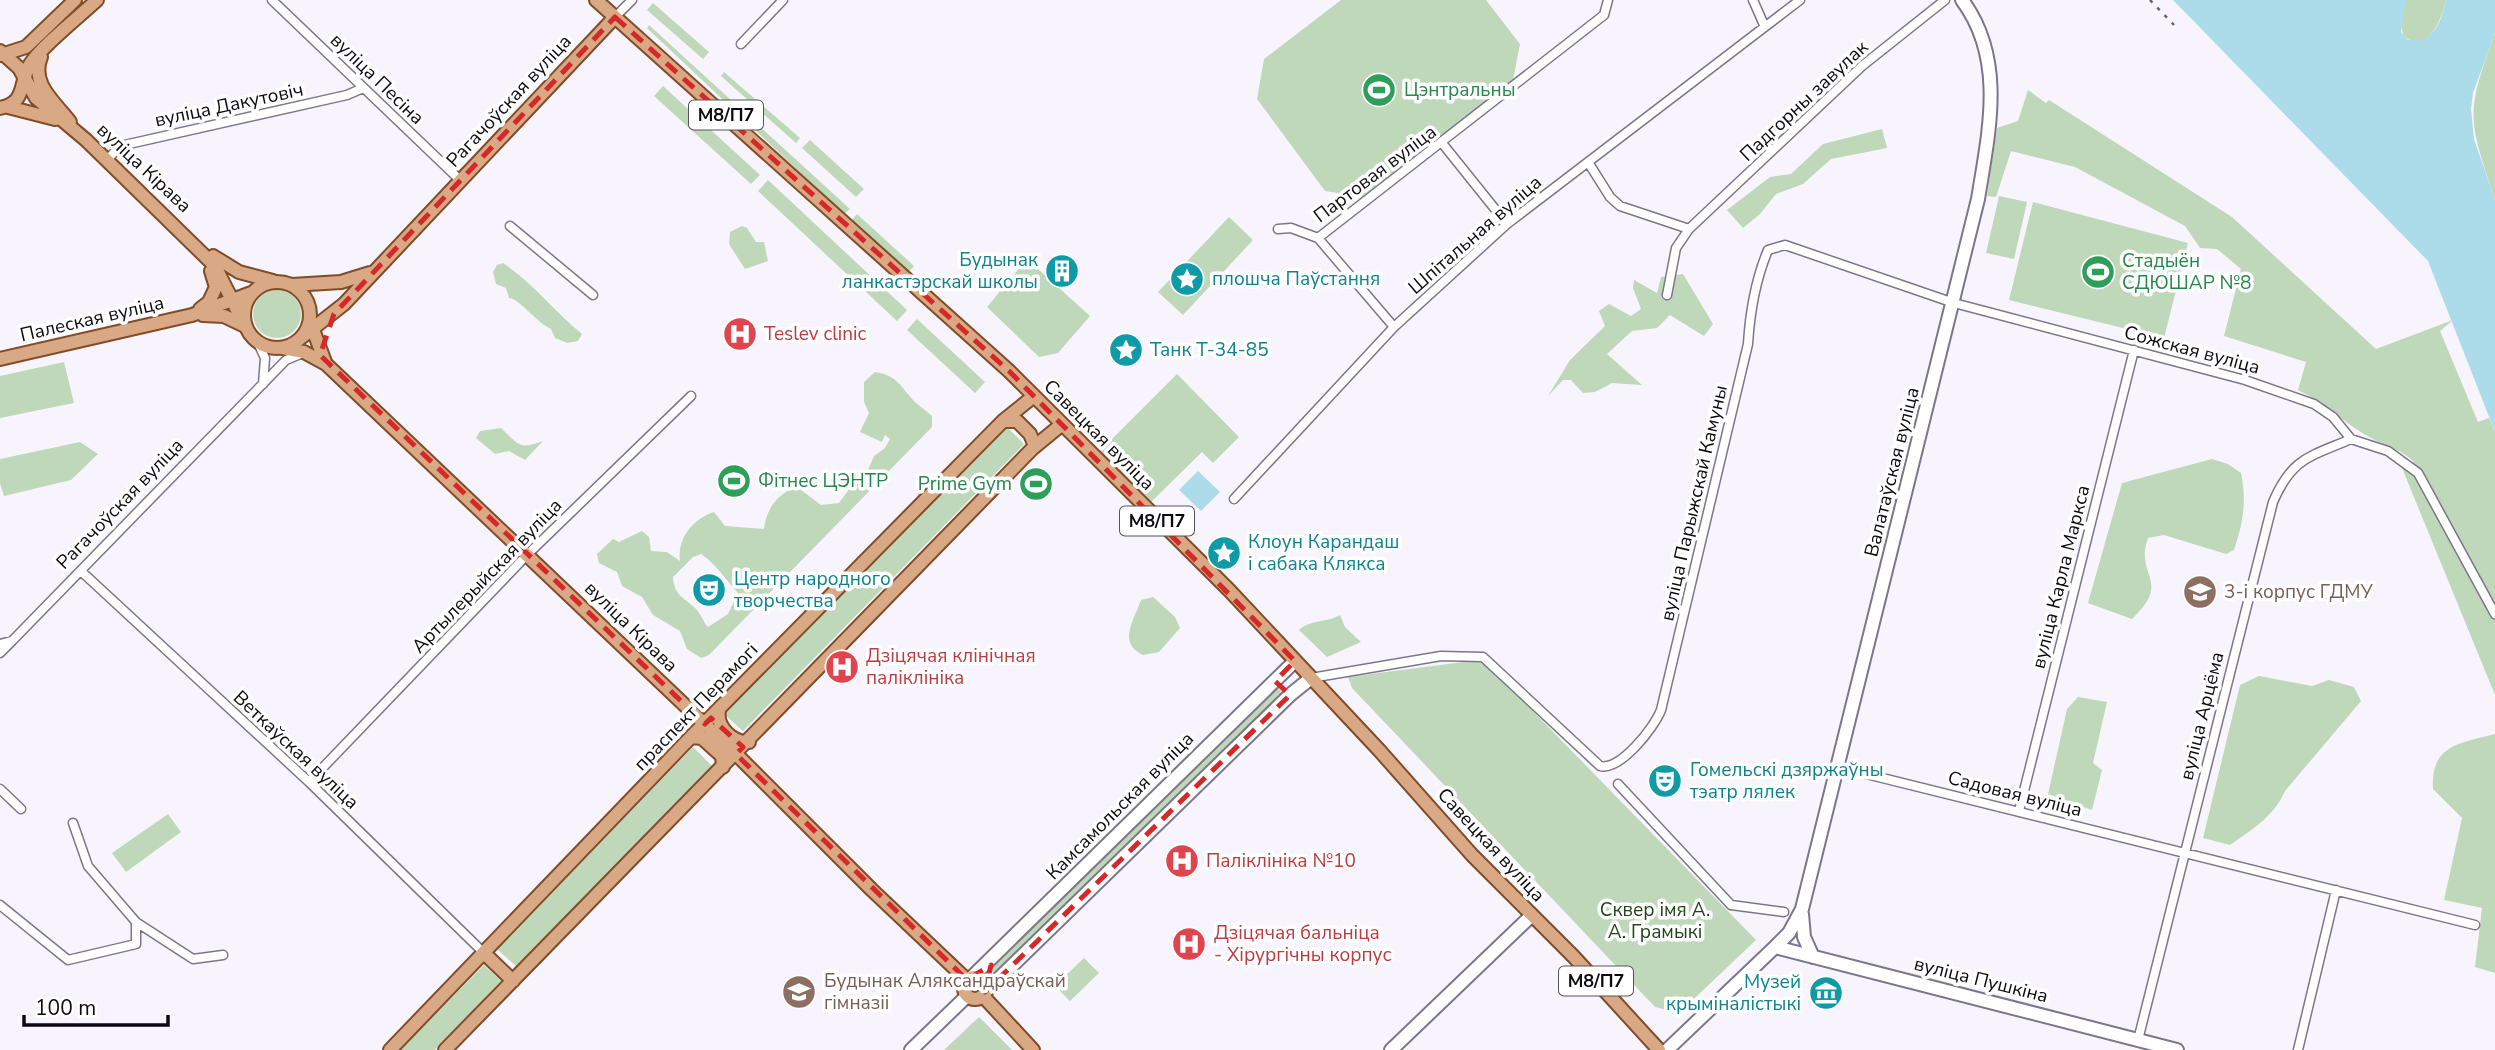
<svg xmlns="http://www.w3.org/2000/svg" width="2495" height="1050" font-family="'Nunito Sans',sans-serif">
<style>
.green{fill:#bfd8ba;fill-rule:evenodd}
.water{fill:#acdbe9}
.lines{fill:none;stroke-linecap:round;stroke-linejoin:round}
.street-casing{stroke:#7d768a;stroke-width:11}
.secondary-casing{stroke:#7d768a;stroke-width:16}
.primary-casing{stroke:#814c27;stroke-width:16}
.street{stroke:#fff;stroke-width:8}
.secondary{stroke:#fff;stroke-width:12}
.primary{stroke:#d9a985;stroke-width:12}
.rail{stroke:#68656d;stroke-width:2.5;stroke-dasharray:3.5 7;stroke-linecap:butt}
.marked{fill:none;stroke:#d62828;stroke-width:5;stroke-dasharray:14 9;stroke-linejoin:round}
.labels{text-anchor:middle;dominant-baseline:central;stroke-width:7;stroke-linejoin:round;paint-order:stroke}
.shield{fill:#fff;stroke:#555458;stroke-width:2}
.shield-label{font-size:18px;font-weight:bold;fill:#0c0a11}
.street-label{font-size:19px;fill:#0c0a11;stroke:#fff}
.leisure-label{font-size:19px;fill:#27864d;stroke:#fff;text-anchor:start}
.culture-label{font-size:19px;fill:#0d838f;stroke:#fff;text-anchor:start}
.health-label{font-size:19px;fill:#be3a42;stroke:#fff;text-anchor:start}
.education-label{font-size:19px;fill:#785e54;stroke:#fff;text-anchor:start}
.park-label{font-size:19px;fill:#204519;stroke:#fff}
</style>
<rect width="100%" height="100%" fill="#f7f4fd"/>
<!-- green -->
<path class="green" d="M1341 0H1486L1520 44 1513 80 1362 197 1325 191 1257 99 1264 59Z
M2406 0H2446C2442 19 2428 55 2403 36L2401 21Z
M653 3 709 52 703 59 647 10Z
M649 25 850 209 844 214 647 28Z
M2495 33V200C2468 118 2465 115 2495 33Z
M724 72 800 138 796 143 721 76Z
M663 86 760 175 751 184 654 96Z
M2028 90 2046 103 2049 100 2232 217 2376 349 2453 320 2440 331 2478 422 2489 418 2495 432V695L2402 468 2414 462C2401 449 2387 447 2371 438 2345 424 2325 403 2298 390L2306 362 2224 336 2241 269 2217 249 2200 248 2185 226 2075 167 2011 151 1996 197 1987 196 1997 128 2018 121Z
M1882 129 1887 148 1831 159 1803 184 1776 194 1760 214 1743 228 1727 210 1770 177 1791 174 1823 144Z
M810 140 864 189 856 197 802 148Z
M768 180 907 310 897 321 758 191Z
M1999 196 2027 202 2014 259 1986 253Z
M2033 202 2188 243 2164 338 2009 300Z
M857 214 914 266 909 272 852 220Z
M1229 217 1253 240 1183 315 1158 292Z
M742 226 747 228 756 242H764L768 261 745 269 729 244 730 232Z
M1027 259 1090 316 1058 353 1039 357 987 307Z
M503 263C532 282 554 311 582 334L578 341 567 343 555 338 551 329C536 322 521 300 509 298L506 288 496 284 493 272 497 265Z
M1683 274 1713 324 1704 336 1670 315 1657 328 1632 331 1607 354 1642 385 1612 383 1595 392 1583 393 1571 380H1563L1548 396 1570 360 1605 326 1599 311 1609 304 1631 316 1641 309 1633 288 1634 280 1657 293 1661 277Z
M253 314a24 24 0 1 1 48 0a24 24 0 1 1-48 0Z
M917 319 985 382 975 393 907 330Z
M64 362 74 403 0 418V376Z
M875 372C897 375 901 387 914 401 920 407 926 410 932 416V427L709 655 701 658 687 649 680 631 653 615 642 597 622 586 617 572 599 563 597 554 613 539 619 542 642 531 649 537 651 551 667 552 680 561C677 538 693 519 714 512L725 526 764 529C766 510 777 493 797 487L821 505 839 503 856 480 868 470 874 456 885 448 890 439 885 435 882 442 860 432 869 413 864 402V382ZM701 554C716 564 725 579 738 593L728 614 708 627C703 622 701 613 695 608 683 597 674 595 673 577L693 557Z
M1177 374 1239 437 1213 463 1202 452 1151 502 1100 451Z
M1006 426 1024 444 743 731 723 713Z
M501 428C519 445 519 450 543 441L525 460 509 451 495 454 476 438 480 431Z
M80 442 98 454 71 480 4 496 0 483V459Z
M2212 459 2228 464 2241 473C2247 501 2243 524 2234 550L2226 554 2164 535 2148 538C2134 577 2173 580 2132 619L2088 603 2122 483Z
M1153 597 1175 617 1180 628 1159 652 1143 655C1117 643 1134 620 1141 600Z
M1340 615 1345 627 1361 642 1327 657 1299 630C1311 619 1327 623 1340 615Z
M1471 661 1486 663 1756 940 1679 1013 1655 1007 1352 688 1348 677Z
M2259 676 2312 686 2329 680 2354 687 2361 701 2285 791C2274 816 2253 829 2230 845L2203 838 2240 685Z
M1276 686 1283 693 997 976 990 969Z
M2078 697 2107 702 2093 763 2102 770 2092 810 2048 794 2067 709Z
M2495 734V973L2475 967 2482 908 2444 900 2462 818 2433 789C2430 745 2460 743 2495 734Z
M693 747 712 766 517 967 497 949Z
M168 814 181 832 126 872 112 853Z
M1084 958 1099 973 1070 1001 1055 986Z
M484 965 502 982 435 1050H400Z
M979 1017 1012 1050H944Z"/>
<!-- water -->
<path class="water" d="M2173 0H2406L2401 32 2406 39C2432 47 2442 21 2446 0H2495V33L2473 93 2471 109 2474 139 2495 200V432L2428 261Z
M1198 471 1220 492 1201 511 1179 490Z"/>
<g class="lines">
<!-- street casing -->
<g class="street-casing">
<path id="street" d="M272 0 461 181
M1753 0 1764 25
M615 17 632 0
M741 44 783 0
M1442 143 1507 224
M107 160 120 146 347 95 363 88
M1588 162 1610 197 1620 206 1689 229
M510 226 593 295
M1278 229 1291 228 1318 238
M1318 238 1604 15 1608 0
M1318 238 1394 327
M1667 295 1676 248 1689 229 1862 66 1945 0
M258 343 265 358 263 384
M1234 499 1394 327 1507 224 1800 0
M82 572 309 782 485 954
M0 644 12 641 286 360 303 353
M0 653 12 641
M1311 678 1441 656 1483 657 1600 766C1620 771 1654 728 1661 710L1748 344C1750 311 1755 281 1768 250L1785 245 1954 303 2245 380 2314 404 2333 417 2351 439 2388 451 2418 473 2495 614
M1838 767 2475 925
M309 782 527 555 691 396
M1618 784 1731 905 1784 912
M0 789 21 809
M2019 811 2134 350
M73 823 88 866 136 922 193 959 223 955
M0 905 68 960 136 944V922
M2138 1040 2273 502C2292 458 2309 457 2351 439
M2298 1050 2336 890"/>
</g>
<!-- secondary casing -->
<g class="secondary-casing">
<path id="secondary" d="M1802 914 1804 937 1813 957
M1775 947 2177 1050
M971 978 1295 661
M985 992 1290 695 1311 678
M911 1050 967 996
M1391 1050 1531 916
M1667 1050 1775 947 1789 933 1802 909 1978 199C1989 131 2006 59 1962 0"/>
</g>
<!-- primary casing -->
<g class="primary-casing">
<path id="primary" d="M596 0 1009 371 1229 590 1379 750 1472 855 1574 957 1659 1050
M0 51 19 68 36 98 86 140 215 266 245 326
M1 55 26 47 75 0
M41 57C30 84 55 102 70 122
M8 107 55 119
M0 108C26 103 19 85 29 66 39 48 80 16 97 0
M213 256 239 272 273 281
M244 315a33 33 0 1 1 66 0a33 33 0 1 1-66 0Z
M292 285 341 282 370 273
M200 309 209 302 216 287 211 271
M203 315 224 316 245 326
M311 324 325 362
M302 337 344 304 615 17
M282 348 304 352 326 364 736 754 872 890 967 980
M0 359 192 315 251 293
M1003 421H1017L1030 434 1035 446
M719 711C716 727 733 743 749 742
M691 737 702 738 722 756 723 767
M485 954 513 981
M964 988a11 11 0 1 1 22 0a11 11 0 1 1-22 0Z
M983 996 1033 1050
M390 1050 691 737 1003 421 1034 396
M445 1050 1033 448 1061 425"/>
</g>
<!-- street -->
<use href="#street" class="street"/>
<!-- secondary -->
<use href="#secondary" class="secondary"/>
<!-- primary -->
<use href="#primary" class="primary"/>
<!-- rail -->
<path class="rail" d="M2150 0 2174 25"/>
</g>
<!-- marked area -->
<path class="marked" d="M615 17 1009 371 1295 661 1275 681 1290 695 985 992 991 965 967 980 745 763 736 754 743 747 711 718 705 724 320 355 334 314Z"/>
<!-- icons -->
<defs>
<g id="stadium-disc" transform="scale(1.75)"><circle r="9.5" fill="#2e9e5b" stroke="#fff"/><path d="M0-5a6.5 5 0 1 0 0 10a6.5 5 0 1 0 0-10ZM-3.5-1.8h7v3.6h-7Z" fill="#fff"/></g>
<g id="building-disc" transform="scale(1.75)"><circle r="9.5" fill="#0f9aa8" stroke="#fff"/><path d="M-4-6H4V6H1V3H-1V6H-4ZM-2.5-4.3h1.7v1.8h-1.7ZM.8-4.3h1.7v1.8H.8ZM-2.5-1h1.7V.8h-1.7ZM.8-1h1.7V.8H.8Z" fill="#fff"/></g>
<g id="sight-disc" transform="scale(1.75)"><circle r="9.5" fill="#0f9aa8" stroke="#fff"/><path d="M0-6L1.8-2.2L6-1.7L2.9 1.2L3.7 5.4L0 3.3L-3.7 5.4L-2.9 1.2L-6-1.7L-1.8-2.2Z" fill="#fff"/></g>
<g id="hospital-disc" transform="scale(1.75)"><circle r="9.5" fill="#e0444e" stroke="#fff"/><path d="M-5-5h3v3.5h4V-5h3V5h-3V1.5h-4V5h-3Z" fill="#fff"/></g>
<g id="theatre-disc" transform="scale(1.75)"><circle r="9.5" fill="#0f9aa8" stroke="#fff"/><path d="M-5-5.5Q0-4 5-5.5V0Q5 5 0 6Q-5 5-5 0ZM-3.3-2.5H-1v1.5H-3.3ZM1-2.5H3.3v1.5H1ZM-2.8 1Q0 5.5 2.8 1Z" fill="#fff"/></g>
<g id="university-disc" transform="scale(1.75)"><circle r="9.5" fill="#8d6e63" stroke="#fff"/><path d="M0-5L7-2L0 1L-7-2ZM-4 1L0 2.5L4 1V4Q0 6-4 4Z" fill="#fff"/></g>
<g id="museum-disc" transform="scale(1.75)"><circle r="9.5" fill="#0f9aa8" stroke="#fff"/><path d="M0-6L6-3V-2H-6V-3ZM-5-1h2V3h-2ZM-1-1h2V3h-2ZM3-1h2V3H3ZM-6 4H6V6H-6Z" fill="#fff"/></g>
</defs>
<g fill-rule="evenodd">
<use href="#stadium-disc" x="1379" y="90"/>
<use href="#building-disc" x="1062" y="271"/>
<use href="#stadium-disc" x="2098" y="272"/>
<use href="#sight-disc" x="1187" y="279"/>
<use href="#hospital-disc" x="740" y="334"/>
<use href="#sight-disc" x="1126" y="350"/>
<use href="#stadium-disc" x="734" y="481"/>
<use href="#stadium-disc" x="1036" y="484"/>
<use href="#sight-disc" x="1224" y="553"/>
<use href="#theatre-disc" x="709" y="590"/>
<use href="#university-disc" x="2200" y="592"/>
<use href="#hospital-disc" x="842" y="667"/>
<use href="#theatre-disc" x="1665" y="781"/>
<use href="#hospital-disc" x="1182" y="861"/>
<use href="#hospital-disc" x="1189" y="944"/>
<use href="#university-disc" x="799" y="992"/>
<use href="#museum-disc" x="1826" y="993"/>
</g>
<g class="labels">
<!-- shield labels -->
<g class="shield">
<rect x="689" y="100.5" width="74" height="29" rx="5"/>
<rect x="1120" y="506.5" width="74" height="29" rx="5"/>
<rect x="1559" y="966.5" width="74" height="29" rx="5"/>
</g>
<g class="shield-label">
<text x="726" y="115">М8/П7</text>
<text x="1157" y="521">М8/П7</text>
<text x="1596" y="981">М8/П7</text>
</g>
<!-- street labels -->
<g class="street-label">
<text transform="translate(377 79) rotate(44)">вуліца Песіна</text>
<text transform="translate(509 101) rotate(-47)">Рагачоўская вуліца</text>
<text transform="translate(1804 101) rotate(-43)">Падгорны завулак</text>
<text transform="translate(229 105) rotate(-12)">вуліца Дакутовіч</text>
<text transform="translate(144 168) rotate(43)">вуліца Кірава</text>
<text transform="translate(1375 174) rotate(-37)">Партовая вуліца</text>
<text transform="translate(1475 235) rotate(-41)">Шпітальная вуліца</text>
<text transform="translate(92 319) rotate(-13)">Палеская вуліца</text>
<text transform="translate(2192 350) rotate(15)">Сожская вуліца</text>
<text transform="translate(1099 435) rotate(45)">Савецкая вуліца</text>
<text transform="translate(1892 472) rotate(-76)">Валатаўская вуліца</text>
<text transform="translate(1694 503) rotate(-77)">вуліца Парыжскай Камуны</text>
<text transform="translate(120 504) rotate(-46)">Рагачоўская вуліца</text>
<text transform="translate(487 576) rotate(-46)">Артылерыйская вуліца</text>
<text transform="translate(2061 577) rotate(-76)">вуліца Карла Маркса</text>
<text transform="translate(631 627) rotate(44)">вуліца Кірава</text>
<text transform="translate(696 707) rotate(-46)">праспект Перамогі</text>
<text transform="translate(2202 716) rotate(-76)">вуліца Арцёма</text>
<text transform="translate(296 750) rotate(43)">Веткаўская вуліца</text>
<text transform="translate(2015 794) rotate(14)">Садовая вуліца</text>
<text transform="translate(1120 806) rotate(-45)">Камсамольская вуліца</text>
<text transform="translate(1491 845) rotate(47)">Савецкая вуліца</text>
<text transform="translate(1981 980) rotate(14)">вуліца Пушкіна</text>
</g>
<!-- leisure labels -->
<g class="leisure-label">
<text x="1404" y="90">Цэнтральны</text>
<text x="2122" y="261">Стадыён<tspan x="2122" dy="22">СДЮШАР №8</tspan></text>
<text x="758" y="481">Фітнес ЦЭНТР</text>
<text x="1012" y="484" text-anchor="end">Prime Gym</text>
</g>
<!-- culture labels -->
<g class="culture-label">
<text x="1038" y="260" text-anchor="end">Будынак<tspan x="1038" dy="22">ланкастэрскай школы</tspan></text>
<text x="1212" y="279">плошча Паўстання</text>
<text x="1150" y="350">Танк Т-34-85</text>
<text x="1248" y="542">Клоун Карандаш<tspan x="1248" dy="22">і сабака Клякса</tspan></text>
<text x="734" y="579">Центр народного<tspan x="734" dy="22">творчества</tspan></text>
<text x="1690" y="770">Гомельскі дзяржаўны<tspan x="1690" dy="22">тэатр лялек</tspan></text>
<text x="1801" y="982" text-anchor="end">Музей<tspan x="1801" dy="22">крыміналістыкі</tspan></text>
</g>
<!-- health labels -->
<g class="health-label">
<text x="764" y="334">Teslev clinic</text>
<text x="866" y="656">Дзіцячая клінічная<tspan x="866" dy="22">паліклініка</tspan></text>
<text x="1206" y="861">Паліклініка №10</text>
<text x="1214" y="933">Дзіцячая бальніца<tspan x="1214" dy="22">- Хірургічны корпус</tspan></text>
</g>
<!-- education labels -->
<g class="education-label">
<text x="2224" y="592">3-і корпус ГДМУ</text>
<text x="824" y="981">Будынак Аляксандраўскай<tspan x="824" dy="22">гімназіі</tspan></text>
</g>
<!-- park labels -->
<g class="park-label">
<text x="1655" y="910">Сквер імя А.<tspan x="1655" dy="22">А. Грамыкі</tspan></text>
</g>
</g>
<!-- scale -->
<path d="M24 1015v10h144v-10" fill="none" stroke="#0c0a11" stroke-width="3.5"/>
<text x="35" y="1015" font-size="21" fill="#0c0a11" stroke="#ffffff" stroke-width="5" paint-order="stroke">100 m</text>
</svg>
